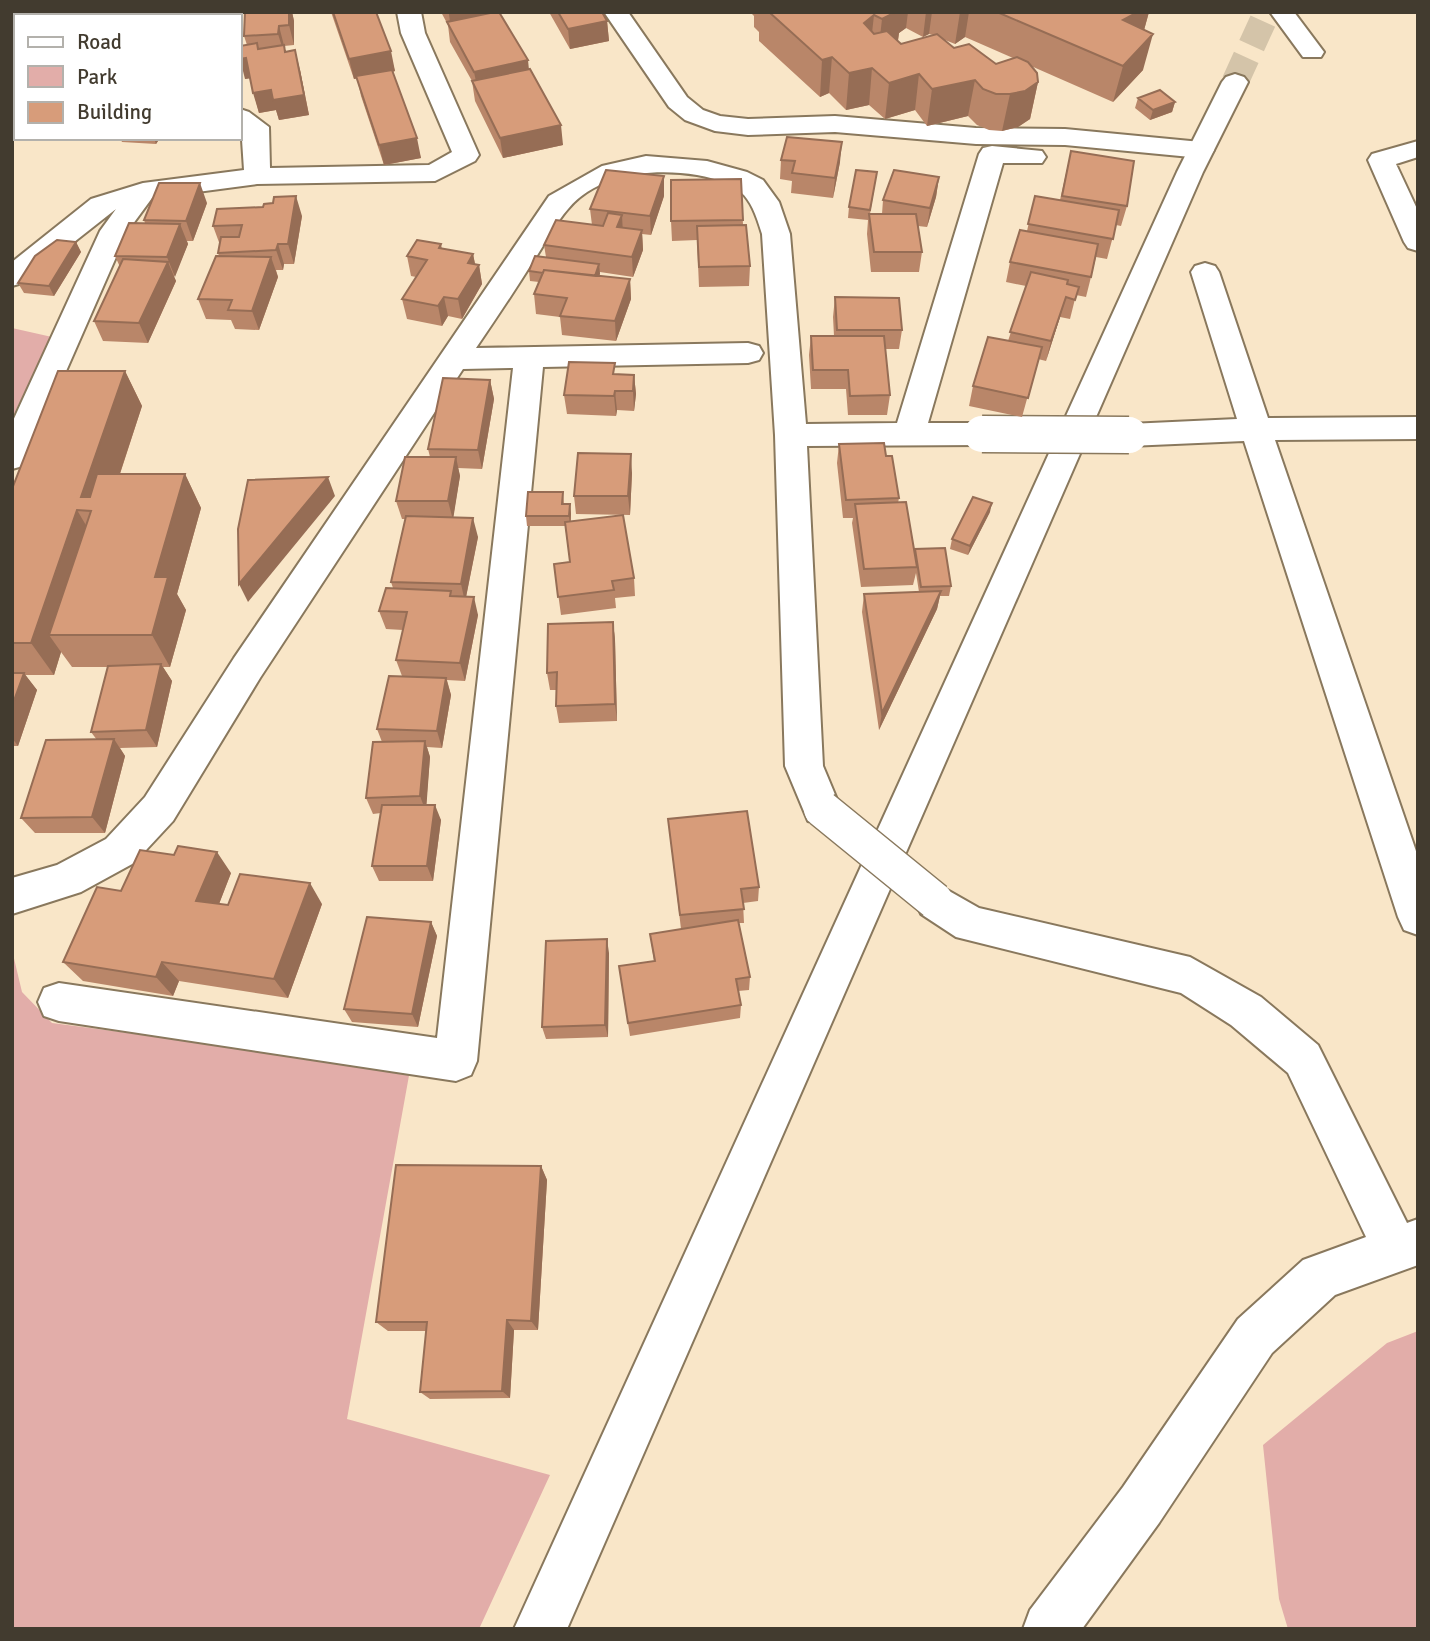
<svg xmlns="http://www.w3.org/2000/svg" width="1430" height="1641" font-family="Signika,sans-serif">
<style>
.green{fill:#e2ada9}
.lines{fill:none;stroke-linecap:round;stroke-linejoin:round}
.secondary-tunnel{stroke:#d4c4a9;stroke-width:27;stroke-dasharray:27 13;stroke-linecap:butt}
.street-casing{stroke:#89785d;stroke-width:4}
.secondary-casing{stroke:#89785d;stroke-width:4}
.street{fill:#fff;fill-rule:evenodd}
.secondary{fill:#fff;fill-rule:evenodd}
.street-bridge-casing{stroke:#89785d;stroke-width:39;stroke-linecap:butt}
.street-bridge{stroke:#fff;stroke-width:36}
.wall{fill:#b98669;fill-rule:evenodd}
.shaded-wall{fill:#966d55}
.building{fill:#d79c7a;stroke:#966d55;stroke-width:2}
</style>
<rect width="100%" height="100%" fill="#f9e6c8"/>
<!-- green -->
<path class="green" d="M12 328 52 337 12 418Z
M12 950 22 992 52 1023 410 1070 347 1419 550 1475 479 1629H12Z
M1418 1331V1629H1288L1279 1599 1263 1445 1387 1343Z"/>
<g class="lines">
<!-- secondary-tunnel -->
<path class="secondary-tunnel" d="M1235 82 1267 12"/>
<!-- street casing -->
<g class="street-casing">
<path id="street" d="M48 12H73L70 16H45Z
M397 12H421L425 33 479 155 475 161 435 181 257 184 152 198 127 232 28 458 23 466 12 469V423L100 231 116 209 22 283 12 286V262L91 199 143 183 244 170 240 109 249 112 269 127 270 168 429 165 452 152 401 33Z
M604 12H628L687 97 703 110 720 116 748 119 835 116 976 128 1065 129 1201 142 1210 144 1214 150 1210 156 1201 158 1065 145 976 144 835 132 748 135 715 131 685 120 669 107Z
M1270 12H1294L1324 52 1321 57H1303Z
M16 39V53L12 54V40Z
M1418 141V157L1396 164 1418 211V251L1408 248 1404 242 1368 160 1372 154Z
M992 146 1042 151 1046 157 1042 163H1003L928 423H982L993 426 998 434 993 442 982 445 807 446 823 766 841 809 836 821 822 825 808 821 785 766 775 435 762 234C750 193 740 183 697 175 654 168 598 173 568 209 554 225 544 246 532 263 514 292 495 320 476 348L748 343 759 346 763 353 759 360 748 363 543 367 477 1061 471 1075 456 1081 59 1021 44 1016 38 1002 44 988 59 983 437 1038 513 368 463 369 260 678 173 821 134 863 81 892 12 914V878L57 865 106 839 145 797 234 658 549 196 602 166 646 156 707 161 747 172 763 180 779 202 790 234 806 424 897 423 979 154 983 148Z
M1205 263 1215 266 1219 272 1268 418 1418 417V439L1275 440 1418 857V935L1404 930 1398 917 1244 441 1129 446 1118 443 1113 435 1118 427 1129 424 1237 419 1191 272 1195 266Z
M935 883 979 908 1190 957 1261 997 1318 1045 1407 1223 1418 1219V1265L1335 1295 1272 1353 1159 1523 1082 1629H1023L1030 1610 1123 1487 1238 1319 1303 1260 1366 1237 1288 1073 1231 1025 1181 993 956 937 921 914 915 901 921 888Z"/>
</g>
<!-- secondary casing -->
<g class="secondary-casing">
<path id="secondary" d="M1235 74 1244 77 1248 82 1203 172 567 1629H514L1177 172 1222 82 1226 77Z"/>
</g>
<!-- street -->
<use href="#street" class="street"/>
<!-- secondary -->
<use href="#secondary" class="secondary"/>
<!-- street-bridge casing -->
<g class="street-bridge-casing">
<path id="street-bridge" d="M982 434 1129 435
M822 809 935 901"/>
</g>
<!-- street-bridge -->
<use href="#street-bridge" class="street-bridge"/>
</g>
<!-- wall -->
<path class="wall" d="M245 12H292L294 21V45L284 46V47L286 52 300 70 309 115 279 120 276 110 259 113 250 78 245 79 247 45 244 36Z
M331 12H376L395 71 393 72 421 158 384 165 361 96 357 78 354 79Z
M441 12H499L529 70 563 145 503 158 475 101 472 81 450 42 448 25Z
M549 12H602L607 21 609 41 570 49Z
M750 12H1149L1144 30 1143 70 1113 102 1031 66 1038 82 1030 119 1018 127 1002 131 989 130 977 125 968 116 927 126 915 110 885 119 869 105 846 110 829 93 820 97 759 41V32L754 27V16ZM906 28 923 37 929 34 933 35 901 44 898 41 899 33ZM965 37 1013 58 996 64 954 48 945 40 955 44Z
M1138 98 1175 102 1172 112 1150 120 1135 108Z
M120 138H160L156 144 122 142Z
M1071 151 1127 206 1121 226 1116 225 1107 259 1096 257 1086 297 1076 295 1070 319 1060 317 1046 361 1038 359 1022 417 969 406 973 386 1008 341 1026 286 1006 282 1010 262 1027 231 1035 196 1060 200Z
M781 160 840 162 833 198 791 193 792 181 780 179Z
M877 172 870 214H882L883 200 939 177 936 197 927 227 918 226 922 252 919 272H871L867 234 868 220 848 218 849 207Z
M741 179 743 225 750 266 749 286 699 287 697 240 672 241 671 221Z
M664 196 651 235 642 234 643 250 633 277 600 272 599 276 630 279 631 299 616 341 562 335 560 317 536 314 534 294 539 282 530 281 529 271 546 257 544 245 592 225 590 209Z
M207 203 193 241H187L188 244 174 277 176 281 148 343 103 341 94 321 120 267 115 256 145 223 144 220Z
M302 216 294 264H284L283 270H276L278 277 259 330 235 329 231 320 206 319 198 299 219 256 218 253 220 245 213 226Z
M76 242 81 252 54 296 24 293 18 283Z
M441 244 442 249 473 254 475 264 479 265 482 284 462 319 448 316 442 326 407 319 402 299 416 277 411 276 407 256Z
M835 297 902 330 899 349H885L890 395 887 415H848L846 389H811L809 355 811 336H834L833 317Z
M125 371 142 406 120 474H185L201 508 177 594 186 610 170 667H163L172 681 157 747 120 748 125 756 105 833H35L21 818 97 740 91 732 108 667H72L61 652 54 675H25L37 690 18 746H12V489Z
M615 375H634L636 394 634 411 617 410 616 416 567 414 564 395Z
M490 380 494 399 482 469 458 468 460 476 453 517 478 537 466 597 478 615 465 681 447 680 451 695 442 748 427 747 430 757 426 805 441 820 433 881H379L372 866 381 813 373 814 366 798 382 742 377 729 402 676 396 660 403 630 386 629 379 611 393 588 391 582 405 519H402L396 501 430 457 428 449Z
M839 444 886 456 899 498 898 503 914 552 915 549 951 586 949 596H940L937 609 879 730 862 612 864 594 919 592 916 573 913 585 861 587 852 523 853 518H843L837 463Z
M632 473 630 515 576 514 574 496Z
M563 492 564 504H570L571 514V521L634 578 635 596 615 598 616 608 561 615 554 564 570 562 565 526H527L526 516Z
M990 512 968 555 950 549 952 539Z
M613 622 615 640 617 721 559 723 556 706V690H550L547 673Z
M668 819 759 887 758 901 743 903 744 923H739L750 977 749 990 738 991 741 1005 740 1018 630 1036 619 966 654 961 650 934 681 929Z
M231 873 219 904 228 905 322 904 288 998 179 981 173 996 83 981 63 962 121 891Z
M431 922 437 936 418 1027 352 1022 344 1009Z
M609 953 608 1037 546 1039 542 1027Z
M541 1166 547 1180 538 1330H514L510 1398 430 1399 420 1392 426 1331H388L376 1322Z"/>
<!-- shaded-wall -->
<path class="shaded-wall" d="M289 12H292L294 21V45L289 25Z
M459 12H498L451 30 449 14Z
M888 12H908L906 28 899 33 897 46 878 55 882 19Z
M926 12H932L929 34 923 37Z
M960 12H969L965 37 955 44Z
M1138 12H1149L1141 41 1123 20Z
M874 15 870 51 864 23Z
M607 21 609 41 570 49 568 29Z
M279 26 289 65 284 53 278 34Z
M1153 34 1143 70 1113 102 1123 66Z
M295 50 300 70 309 115 279 120 276 110 259 113 253 93Z
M391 51 395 71 354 79 349 59Z
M832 57 829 93 820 97 822 60Z
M246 58 252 78 245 79 240 59Z
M528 60 530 80 478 91 474 72Z
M872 68 869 105 846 110 849 73Z
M919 74 915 110 885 119 889 83Z
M975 80 968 116 927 126 932 89Z
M1038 82 1030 119 1018 127 1002 131 1010 94Z
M16 85V101L12 105V89Z
M1175 102 1172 112 1150 120 1153 110Z
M561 125 563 145 503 158 500 138Z
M154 138H160L156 144Z
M417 138 421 158 384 165 379 145Z
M842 142 840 162 833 198 835 178Z
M664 176V196L651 235 650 216Z
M939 177 936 197 927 227 930 208Z
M200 183 207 203 193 241 186 221Z
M296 196 302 216 294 264 288 244Z
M622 215 623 235 617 227Z
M180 224 188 244 175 277 167 257Z
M642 230 643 250 633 277 632 257Z
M76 242 81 252 54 296 49 286Z
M278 244 284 264 283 270 276 250Z
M473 254 476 269 479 265 482 284 462 319 458 299 468 263Z
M271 257 278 277 259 330 252 311Z
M168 262 176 281 148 343 139 323Z
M599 264 600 274 594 289 593 279Z
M630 279 631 299 616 341 615 321Z
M444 297 448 316 442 326 438 306Z
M1066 297 1060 317 1046 361 1051 341Z
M125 371 142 406 102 528 91 511 81 497Z
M634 375 636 394 634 411 633 391Z
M490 380 494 399 482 469 478 450Z
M615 391 617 410 616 416 614 396Z
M631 454 632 473 630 515 628 496Z
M456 457 460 476 453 520 448 501Z
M185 474 201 508 177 594 186 610 170 667 152 635 155 577Z
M328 477 335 496 248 602 239 584Z
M992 503 990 512 968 555 970 546Z
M570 504 571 514 570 526 569 516Z
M77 510 97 544 49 635 61 652 54 675 31 643Z
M473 518 478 537 465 602 461 584Z
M941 591 937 609 879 730 882 713Z
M474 597 478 615 465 681 460 663Z
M613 622 615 640 617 721 615 704Z
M161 664 172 681 157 747 146 730Z
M24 673 37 690 18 746 12 738V706Z
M446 678 451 695 442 748 437 731Z
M114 739 125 756 105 833 92 817Z
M425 741 430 757 426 812 420 796Z
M435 805 441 820 433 881 427 866Z
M217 852 231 873 212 922 196 901Z
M310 883 322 904 288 998 274 979Z
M431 922 437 936 418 1027 412 1014Z
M607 939 609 953 608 1037 605 1025Z
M162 962 179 981 173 996 156 977Z
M541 1166 547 1180 538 1330 531 1321Z
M507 1320 514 1330 510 1398 502 1391Z"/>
<!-- building -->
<path class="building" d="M245 12H289V25L279 26 278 34 244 36Z
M333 12H376L391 51 349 59Z
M495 12H499L528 60 474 72 447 22Z
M558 12H602L607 21 568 29Z
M769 12H896L882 19 874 15 864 23 874 34 887 31 901 44 937 34 954 48 969 44 996 64 1017 57 1028 62 1037 73 1038 82 1025 91 1010 94H996L983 89 975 80 932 89 919 74 889 83 872 68 849 73 832 57 822 60Z
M997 12H1138L1123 20 1153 34 1123 66Z
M257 43 258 49 284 45 285 52 295 50 304 95 273 100 271 90 253 93 246 58 240 59V46Z
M530 69 561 125 500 138 472 81Z
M392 70 417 138 379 145 356 76Z
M12 77H16V85L12 89Z
M1160 90 1175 102 1153 110 1138 98Z
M787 137 842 142 835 178 792 173 795 161 781 160Z
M1071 151 1134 161 1127 206 1062 196Z
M606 170 664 176 650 216 590 209Z
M856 170 877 172 870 210 849 207Z
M894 170 939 177 930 208 883 200Z
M741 179 743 220 671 221V180Z
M159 183H200L186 221 144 220Z
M296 196 288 244H278L276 250 218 253 221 237H239L242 225 213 226 217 209 263 207 264 204 273 203 274 197Z
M1035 196 1119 210 1113 239 1028 224Z
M608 213 622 215 617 227 642 230 632 257 544 245 556 220 603 226Z
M869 214H916L922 252H874Z
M129 223 180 224 167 257 115 256Z
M746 225 750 266 699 267 697 226Z
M1020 230 1098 244 1091 277 1010 262Z
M57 240 76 242 49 286 18 283 35 256Z
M417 240 441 244 439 248 473 254 468 263 479 265 458 299 444 297 438 306 402 299 427 260 407 256Z
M216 256 271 257 252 311 228 310 232 300 198 299Z
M535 256 599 264 595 276 544 270 543 273 529 271Z
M123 259 168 262 139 323 94 321Z
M544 270 630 279 615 321 560 316 567 298 534 294Z
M1031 272 1068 280 1067 284 1079 287 1075 300 1066 297 1051 341 1010 332Z
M835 297 899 298 902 330H837Z
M811 336H884L890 395 850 396 848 370H813Z
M988 337 1042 347 1028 398 973 386Z
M569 362 615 363 613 374 634 375 633 391H615L614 396 564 395Z
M58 371H125L81 497H90L97 474H185L155 577H168L152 635H49L91 511 77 510 31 643H12V489Z
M443 378 490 380 478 450 428 449Z
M884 443 886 456H892L899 498 846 500 839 444Z
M578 453 631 454 628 496H574Z
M405 457H456L448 501H396Z
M328 477 239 584 238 529 248 480Z
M528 492H563L562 504H570L569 516H526Z
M973 497 992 503 970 546 952 539Z
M906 502 917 567 864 569 855 504Z
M623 515 634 578 612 581 614 590 558 597 554 564 570 562 565 522Z
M406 516 473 518 461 584 391 582Z
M945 548 951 586 921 587 915 549Z
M386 588 451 591 450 596 474 597 460 663 396 660 407 612 379 611Z
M941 591 882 713 864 594Z
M613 622 615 704 556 706 557 672 547 673 548 624Z
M161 664 146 730 91 732 108 666Z
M12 673H24L12 706Z
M389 676 446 678 437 731 377 729Z
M114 739 92 817 21 818 46 740Z
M425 741 420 796 366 798 373 742Z
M382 805H435L427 866H372Z
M747 811 759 887 741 889 744 909 680 915 668 819Z
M178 846 217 852 196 901 228 905 240 874 310 883 274 979 162 962 156 977 63 962 97 887 121 891 140 850 174 855Z
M367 917 431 922 412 1014 344 1009Z
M738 920 750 977 736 979 741 1005 628 1023 619 966 655 961 650 934Z
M607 939 605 1025 542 1027 546 941Z
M396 1165 541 1166 531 1321 507 1320 502 1391 420 1392 427 1322H376Z"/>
<!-- border -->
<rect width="1430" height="1641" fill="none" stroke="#423b2f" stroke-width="28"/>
<!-- legend -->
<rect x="14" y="14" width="228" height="126" fill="#ffffff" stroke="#b3b1ac" stroke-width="2"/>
<rect x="28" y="37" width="35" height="10" fill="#ffffff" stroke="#b3b1ac" stroke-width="2"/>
<text x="77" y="49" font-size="21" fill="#423b2f">Road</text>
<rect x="28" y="66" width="35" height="21" fill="#e2ada9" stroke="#b3b1ac" stroke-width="2"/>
<text x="77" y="84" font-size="21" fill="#423b2f">Park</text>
<rect x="28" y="102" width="35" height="21" fill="#d79c7a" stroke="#b3b1ac" stroke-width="2"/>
<text x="77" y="119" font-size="21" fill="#423b2f">Building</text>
</svg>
